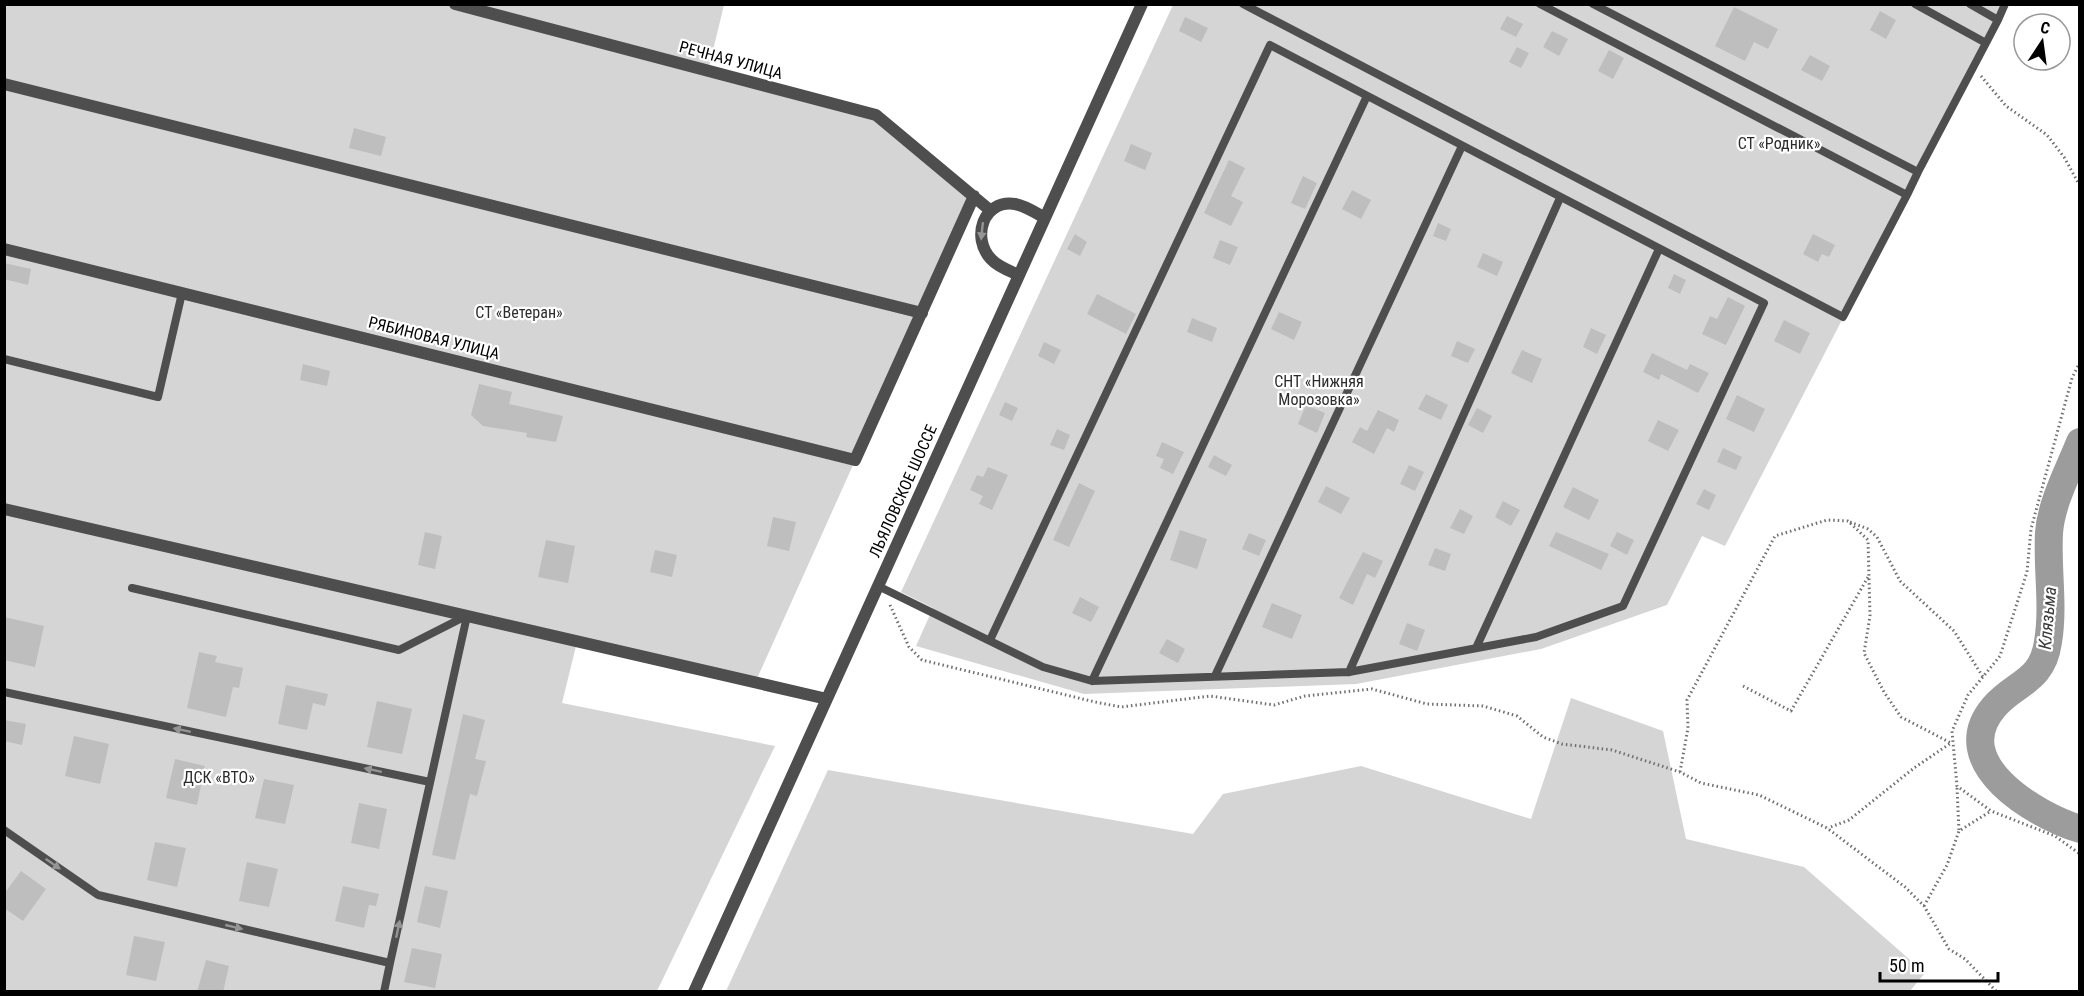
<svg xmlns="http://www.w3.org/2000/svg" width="2084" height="996" font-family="'Roboto Condensed',sans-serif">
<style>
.green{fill:#d5d5d5}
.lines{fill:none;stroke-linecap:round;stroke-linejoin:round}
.river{stroke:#9c9c9c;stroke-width:28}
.building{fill:#bebebe}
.path{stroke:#707070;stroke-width:3;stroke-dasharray:1.5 3;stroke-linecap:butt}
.lane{stroke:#4e4e4e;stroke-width:8}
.street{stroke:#4e4e4e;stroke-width:12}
.oneway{fill:#959595}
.labels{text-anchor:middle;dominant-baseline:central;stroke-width:4.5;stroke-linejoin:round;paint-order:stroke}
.street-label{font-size:16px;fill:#000;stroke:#fff}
.park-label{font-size:16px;fill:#2c2c2c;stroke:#fff}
.water-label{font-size:18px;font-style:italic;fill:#3d3d3d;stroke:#fff}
</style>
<rect width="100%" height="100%" fill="#fff"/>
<!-- green -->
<path class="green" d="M5 5H724L708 71 876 115 974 196 755 683 577 642 562 703 775 746 657 991 5 992Z
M1173 5H2005L1725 546 1702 536 1667 605 1541 649 1356 684 1084 694 916 646 933 608 901 592Z
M1571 698 1663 731 1686 839 1804 867 1925 973 1909 992 726 991 828 770 1193 834 1223 794 1361 766 1531 819Z"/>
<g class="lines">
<!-- river -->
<path class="river" d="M2080 442C2069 470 2051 503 2049 533 2047 570 2054 606 2048 642 2042 683 2015 682 1994 707 1946 763 2035 815 2080 829"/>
</g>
<!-- building -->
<path class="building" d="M1734 7 1778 29 1768 49 1754 42 1745 61 1715 46Z
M1880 11 1896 20 1886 39 1870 30Z
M1507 16 1523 24 1516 37 1500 29Z
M1185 17 1208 28 1201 42 1179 31Z
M1552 31 1568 39 1559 56 1543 47Z
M1517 47 1529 53 1521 68 1509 62Z
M1609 50 1624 58 1613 79 1598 71Z
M1810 55 1830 66 1822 81 1801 70Z
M354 128 386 137 381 156 349 148Z
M1131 144 1152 153 1145 170 1124 161Z
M1229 160 1245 168 1231 196 1243 202 1231 226 1204 213Z
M1303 176 1317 183 1305 209 1291 203Z
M1352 190 1371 200 1361 219 1342 209Z
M1438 223 1451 229 1446 241 1433 236Z
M1075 234 1087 242 1080 256 1067 249Z
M1813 234 1835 245 1829 257 1822 254 1818 262 1803 254Z
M1220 240 1238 247 1230 265 1213 258Z
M1483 253 1503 262 1497 276 1477 267Z
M4 263 31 269 28 285 4 279Z
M1674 274 1686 280 1680 294 1668 288Z
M1097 294 1136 314 1126 334 1087 314Z
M1728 297 1745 306 1726 345 1702 334 1710 316 1717 319Z
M1279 312 1302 322 1294 340 1271 329Z
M1192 318 1217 328 1212 342 1187 332Z
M1784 320 1810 333 1800 354 1774 341Z
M1591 328 1606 335 1597 354 1583 347Z
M1457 341 1475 349 1468 363 1451 356Z
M1044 342 1061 350 1054 364 1038 356Z
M1522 350 1542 359 1532 383 1511 373Z
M1652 353 1687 370 1690 364 1709 373 1698 393 1661 374 1659 380 1643 372Z
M303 364 330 371 327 386 300 380Z
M479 384 512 392 509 404 563 416 556 442 526 437 527 433 483 426 471 415Z
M1426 394 1448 405 1441 420 1418 409Z
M1737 395 1765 409 1754 432 1726 419Z
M1005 402 1018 408 1012 421 999 415Z
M1306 405 1325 413 1317 433 1298 424Z
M1477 408 1492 416 1483 433 1468 425Z
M1378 410 1399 420 1394 432 1387 428 1374 454 1352 442 1360 427 1367 431Z
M1658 420 1679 430 1668 451 1648 441Z
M1057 429 1070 435 1064 450 1050 445Z
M1162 442 1184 452 1173 474 1160 468 1164 459 1156 456Z
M1723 448 1742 457 1736 470 1717 462Z
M1214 455 1232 465 1226 476 1208 467Z
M1409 465 1424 472 1415 491 1400 484Z
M988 467 1008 475 992 510 979 504 983 496 970 490 977 475 983 477Z
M1079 483 1095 491 1069 547 1053 540Z
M1326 486 1350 498 1341 514 1318 502Z
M1573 487 1599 500 1589 520 1563 507Z
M1704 489 1716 495 1709 510 1696 504Z
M1503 501 1520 510 1511 526 1495 517Z
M1460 509 1473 516 1464 534 1450 528Z
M773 517 796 522 789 551 767 546Z
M1180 530 1207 539 1197 569 1170 560Z
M425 532 442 536 435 569 418 565Z
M1556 532 1609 554 1601 570 1549 546Z
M1617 532 1634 540 1627 555 1610 546Z
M1249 533 1266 540 1259 556 1242 549Z
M546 540 575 546 568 583 538 577Z
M1435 548 1451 554 1445 571 1428 565Z
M655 550 677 555 672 577 650 572Z
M1363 552 1383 561 1375 578 1367 574 1353 605 1339 598Z
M1080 597 1099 607 1091 622 1072 613Z
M1272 603 1302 615 1292 639 1262 627Z
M4 617 44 626 35 667 4 660Z
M1407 623 1425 630 1417 651 1399 644Z
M1167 639 1185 649 1178 663 1159 653Z
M199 652 217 656 215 662 243 668 239 688 233 687 226 717 187 708Z
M286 685 328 694 325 706 313 703 307 730 278 724Z
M377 701 412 709 402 754 367 747Z
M463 714 485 720 475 759 486 761 477 796 470 794 455 860 432 855Z
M4 720 26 724 22 745 4 741Z
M74 736 109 744 100 784 65 776Z
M175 759 205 766 197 805 166 798Z
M264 779 294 785 285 824 255 818Z
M359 803 387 809 379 849 351 843Z
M155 842 186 848 177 887 147 880Z
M247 862 278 869 269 907 239 901Z
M21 871 46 889 23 921 4 908V894Z
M343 886 379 894 376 906 369 905 364 928 335 921Z
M425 886 448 891 440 928 417 922Z
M134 936 165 942 156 981 126 975Z
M412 948 442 954 435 988 404 982Z
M206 960 229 966 223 992H197Z"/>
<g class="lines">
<!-- path -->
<path class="path" d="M1981 76 2006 106 2047 135 2064 157 2080 186
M2080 362 2072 378 2031 529 2027 572 2000 656 1968 695 1952 731 1957 786 1991 811 2055 836 2080 854
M1850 522 1868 529 1877 537 1900 581 1954 631 1983 677
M890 605 909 647 922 660 1095 702 1121 707 1210 696 1274 705 1305 696 1372 689 1427 704 1483 706 1517 716 1543 737 1562 744 1612 750 1680 772 1701 783 1759 795 1827 828 1905 887 1924 906 1949 949 1965 959 1997 992
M1743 686 1791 711 1868 577
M1680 772 1688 728 1687 700 1775 536 1827 520 1848 521 1868 540 1870 616 1864 653 1884 692 1901 717 1951 743 1914 768 1849 820 1828 828
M1957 788 1959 831
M1924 906 1947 865 1959 831 1991 811"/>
<!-- lane -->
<path class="lane" d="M1243 4 1843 317 1907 195 1540 4
M1593 4 1918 172 1986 43 1915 4
M1970 4 1998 20 2005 4
M1986 43 1998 20
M1907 195 1918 172
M4 359 158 397 182 293
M878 586 1043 667 1092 681 1349 672 1536 637 1623 606 1764 303 1270 45 990 640
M132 588 399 650 466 616
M1476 648 1659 249
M1349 672 1560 198
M1215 676 1462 146
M1092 681 1367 96
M4 692 430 782
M4 830 98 895 390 963 467 616
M384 992 390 963"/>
<!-- street -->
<path class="street" d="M455 4 876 115 991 211
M4 84 922 313
M4 249 855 460 974 196
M1019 275C1010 271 998 267 991 259 971 238 983 199 1015 204 1026 206 1036 213 1045 218
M4 509 827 699
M694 992 1142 4"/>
</g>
<!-- one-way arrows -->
<defs><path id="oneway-solid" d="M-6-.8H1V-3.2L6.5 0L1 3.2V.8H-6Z" transform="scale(1.5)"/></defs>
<g class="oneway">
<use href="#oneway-solid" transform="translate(982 231) rotate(96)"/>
<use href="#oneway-solid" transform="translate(182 730) rotate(-168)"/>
<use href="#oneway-solid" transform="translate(373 770) rotate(-168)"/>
<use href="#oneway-solid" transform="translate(53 864) rotate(35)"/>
<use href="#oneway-solid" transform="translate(234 927) rotate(13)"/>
<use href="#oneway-solid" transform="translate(398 929) rotate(-78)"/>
</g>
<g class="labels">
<!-- street labels -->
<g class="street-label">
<text transform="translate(731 60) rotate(15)">РЕЧНАЯ УЛИЦА</text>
<text transform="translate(434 338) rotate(14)">РЯБИНОВАЯ УЛИЦА</text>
<text transform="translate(903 491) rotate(-66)">ЛЬЯЛОВСКОЕ ШОССЕ</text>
</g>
<!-- park labels -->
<g class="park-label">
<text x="1779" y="143">СТ «Родник»</text>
<text x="519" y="312">СТ «Ветеран»</text>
<text x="1319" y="381">СНТ «Нижняя<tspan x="1319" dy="18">Морозовка»</tspan></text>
<text x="219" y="777">ДСК «ВТО»</text>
</g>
<!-- water labels -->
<g class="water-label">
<text transform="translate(2047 618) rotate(-85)">Клязьма</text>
</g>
</g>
<!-- border -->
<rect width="2084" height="996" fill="none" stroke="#000000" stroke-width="12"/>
<!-- north arrow -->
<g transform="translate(2042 42) rotate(13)"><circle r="28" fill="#ffffff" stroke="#999999" stroke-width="1.5"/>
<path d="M0-4.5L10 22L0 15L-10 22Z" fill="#000000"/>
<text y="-9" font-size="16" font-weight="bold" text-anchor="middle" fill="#000000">С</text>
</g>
<!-- scale -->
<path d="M1880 972v9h118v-9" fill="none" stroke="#000000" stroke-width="3"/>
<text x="1889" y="972" font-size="18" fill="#000000" stroke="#ffffff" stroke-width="4.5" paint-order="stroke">50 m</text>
</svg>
